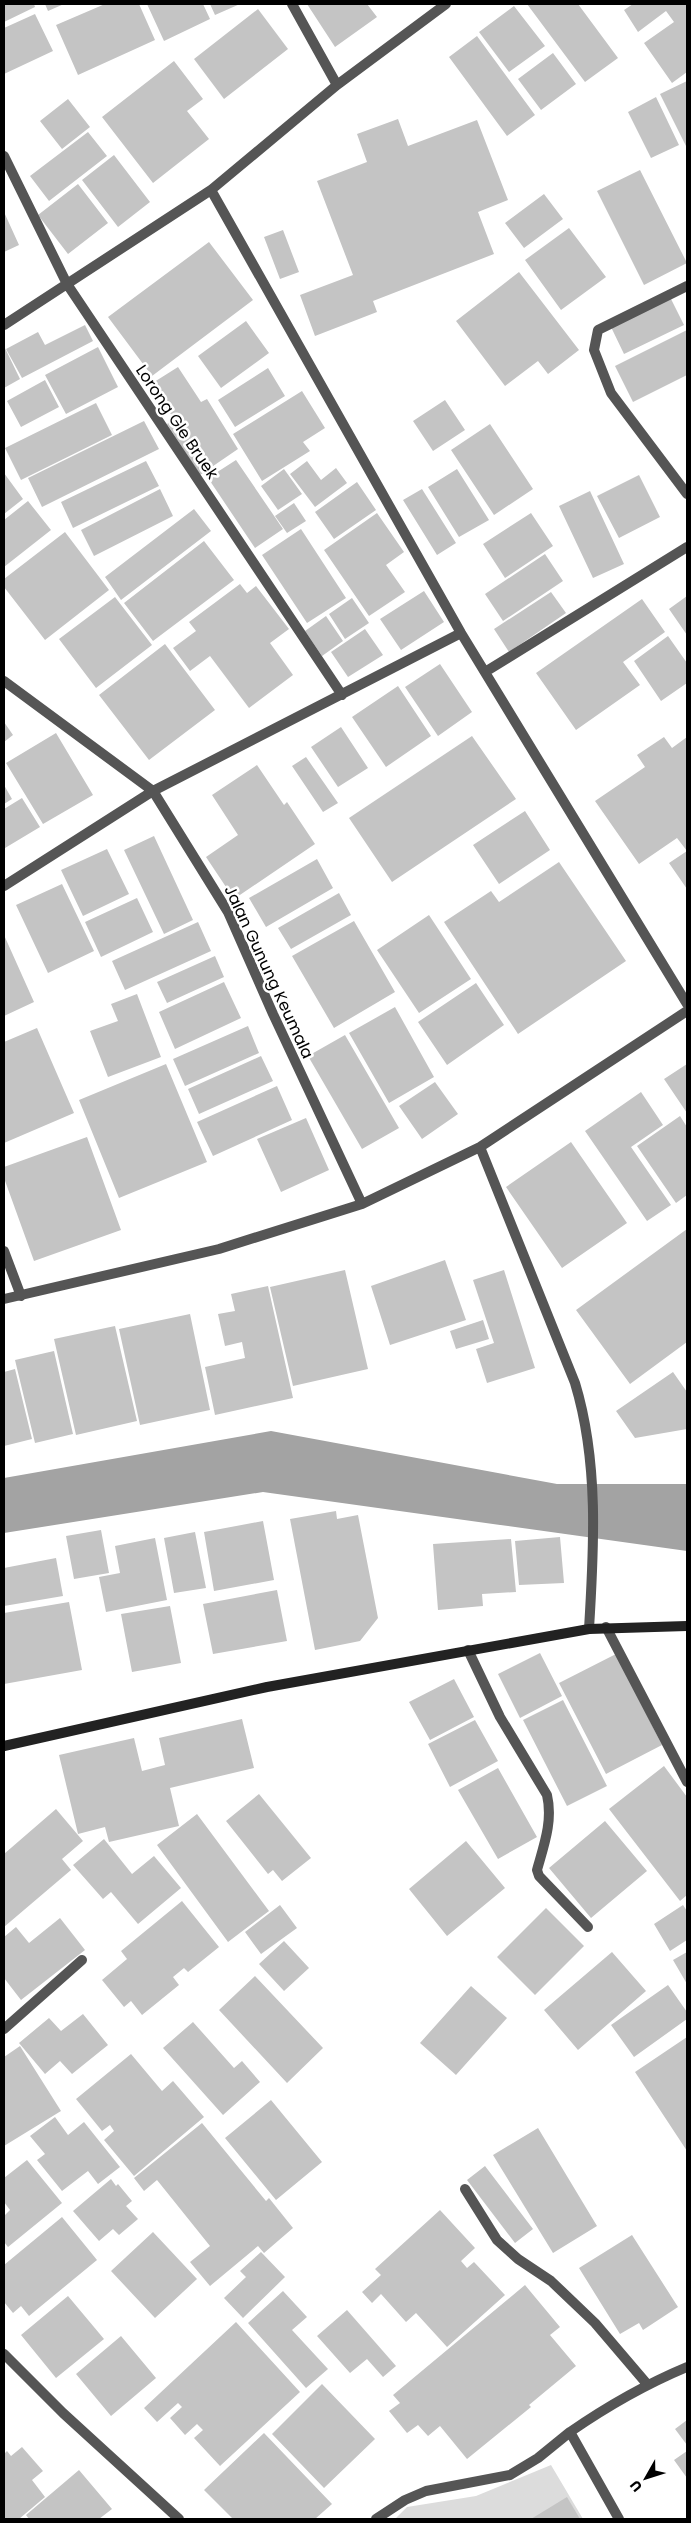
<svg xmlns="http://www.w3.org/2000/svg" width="691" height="2523" font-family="Poppins,sans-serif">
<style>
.green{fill:#dcdcdc}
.water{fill:#a3a3a3}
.building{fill:#c4c4c4}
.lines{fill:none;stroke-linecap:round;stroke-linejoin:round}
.street{stroke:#555;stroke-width:10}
.secondary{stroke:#222;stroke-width:10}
.labels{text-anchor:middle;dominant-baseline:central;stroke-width:5;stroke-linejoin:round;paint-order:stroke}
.street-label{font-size:16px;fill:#000;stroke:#fff}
</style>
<rect width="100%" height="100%" fill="#fff"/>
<!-- green -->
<path class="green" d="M551 2465 583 2519H395L407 2507 476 2496Z"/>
<!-- water -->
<path class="water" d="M271 1431 557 1484H687V1551L263 1492 4 1533V1478Z"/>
<!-- building -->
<path class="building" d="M4 4H34L35 7 4 22Z
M45 4H64L48 11Z
M105 4H139L155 40 78 75 56 25Z
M147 4H203L210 19 164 41Z
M210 4H240L215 15Z
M307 4H367L377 17 335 47Z
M527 4H578L618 58 585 82Z
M633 4H687V72L672 83 644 43 674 22 666 11 638 32 624 10Z
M514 6 545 46 509 72 479 32Z
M258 9 288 49 224 99 194 59Z
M35 14 53 51 4 74V28Z
M477 36 535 115 507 136 449 57Z
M553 53 576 84 541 110 518 79Z
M174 61 203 99 187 111 209 139 153 183 102 117Z
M687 81V148L660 94Z
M656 97 679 145 651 158 628 112Z
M68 99 90 127 62 149 40 121Z
M398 119 408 146 477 120 508 200 478 212 494 254 373 301 377 312 315 336 300 295 353 275 317 181 367 162 357 134Z
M88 132 107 156 49 201 30 176Z
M114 155 150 202 118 227 82 180Z
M640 170 687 263 644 285 597 191Z
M78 184 108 223 68 254 38 215Z
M544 194 563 219 524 248 505 223Z
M4 212 19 245 4 252Z
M569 228 606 277 561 310 525 260Z
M283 230 299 272 280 279 264 237Z
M209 242 253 300 152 376 108 317Z
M519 272 579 350 548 374 538 361 505 386 456 321Z
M670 297 684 325 624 354 611 327Z
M246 321 269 353 221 388 198 356Z
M85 325 93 341 22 378 6 349 38 332 45 345Z
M687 330V375L633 402 615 366Z
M4 346 20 379 4 388Z
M98 347 118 387 66 414 45 375Z
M178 367 201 402 207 399 238 449 200 475 167 424 174 419 151 384Z
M268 368 285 396 235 427 218 400Z
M45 380 59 407 21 427 7 401Z
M302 391 325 428 303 442 310 451 262 481 233 434Z
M445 400 465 430 433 451 413 421Z
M96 403 112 435 21 480 5 448Z
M144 421 159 449 42 507 28 478Z
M490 424 533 489 494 515 451 450Z
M236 460 283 529 255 548 208 478Z
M146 461 159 486 73 528 61 502Z
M307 461 321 480 336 468 347 483 315 507 290 474Z
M284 469 302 494 278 510 261 486Z
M457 469 489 520 459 537 428 487Z
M4 473 23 499 4 514Z
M639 475 660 517 619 538 597 496Z
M357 482 376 510 334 539 315 512Z
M160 489 173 516 94 556 81 530Z
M422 489 456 543 437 555 403 500Z
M590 491 624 564 593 578 559 506Z
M28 501 51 530 4 567V520Z
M294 503 306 521 287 533 275 516Z
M194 509 211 531 121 600 105 577Z
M377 513 404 552 386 565 405 592 369 616 324 550Z
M531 513 553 546 505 578 483 544Z
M301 529 346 598 307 623 262 555Z
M65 532 109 590 45 640 4 587V579Z
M204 541 234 580 153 641 124 603Z
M545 554 563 581 503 621 485 594Z
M240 584 247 593 256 586 289 629 270 643 293 675 249 708 210 656 190 671 173 648 196 631 189 622Z
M424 591 444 622 401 650 380 619Z
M551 592 566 613 509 652 494 629Z
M687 596V635L669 609Z
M115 597 152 645 96 688 59 639Z
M352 598 369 623 345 639 329 614Z
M642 599 665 632 623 662 640 685 576 730 536 673Z
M326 616 343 641 322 656 305 631Z
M365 629 383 655 348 677 331 652Z
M668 636 687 663V683L661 701 634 661Z
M165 644 215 710 149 760 99 695Z
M440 664 472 712 438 736 405 687Z
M398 686 431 736 386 767 352 717Z
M4 722 13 735 4 742Z
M341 727 368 768 338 787 311 747Z
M56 733 93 795 43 824 6 763Z
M472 736 516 799 392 882 349 818Z
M664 737 672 748 687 737V889L669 863 687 851 677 838 639 864 595 801 645 767 637 755Z
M306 757 338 803 323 812 292 766Z
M257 765 284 805 287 802 315 844 234 899 206 857 238 835 212 795Z
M4 785 12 799 4 804Z
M22 798 40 827 5 848 4 809Z
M525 811 550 850 499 884 473 845Z
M154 836 193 920 164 934 124 850Z
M107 849 129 894 83 916 61 870Z
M317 859 333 888 266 927 249 898Z
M559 862 626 961 518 1034 444 922 491 891 499 902Z
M62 884 94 951 48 973 16 905Z
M339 893 351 915 291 949 278 928Z
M137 898 153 932 101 957 85 922Z
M429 915 471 979 419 1013 377 950Z
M354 921 395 992 334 1028 292 956Z
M198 922 211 951 125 990 112 961Z
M4 935 34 1002 4 1016Z
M215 956 224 977 167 1003 157 982Z
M224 982 241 1018 175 1049 159 1012Z
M476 983 504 1025 447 1065 418 1022Z
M137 994 161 1057 108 1077 90 1031 118 1021 111 1004Z
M395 1007 434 1077 389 1103 349 1033Z
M248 1026 259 1053 185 1086 173 1059Z
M37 1028 74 1113 4 1143V1042Z
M345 1035 399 1128 362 1149 308 1056Z
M261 1056 273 1081 199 1114 188 1089Z
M166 1064 207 1162 119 1198 79 1100Z
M687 1064V1113L664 1079Z
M435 1082 458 1114 422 1139 399 1106Z
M277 1086 292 1120 213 1156 197 1122Z
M641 1092 663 1125 631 1147 671 1205 647 1221 585 1131Z
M680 1116 687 1127V1195L676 1203 637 1146Z
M306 1118 329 1170 281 1192 257 1139Z
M87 1137 121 1230 34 1261 4 1178V1167Z
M571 1142 627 1223 562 1268 506 1187Z
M687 1229V1342L630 1384 576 1310Z
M445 1260 466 1320 390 1345 371 1286Z
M345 1270 368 1369 293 1386 270 1287Z
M504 1270 535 1368 487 1383 476 1349 494 1343 473 1280Z
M268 1286 293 1398 215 1415 205 1367 245 1358 242 1342 225 1346 218 1314 235 1311 231 1294Z
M190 1314 210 1410 140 1425 119 1329Z
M483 1320 489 1339 456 1349 450 1331Z
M115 1326 137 1421 76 1435 54 1339Z
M54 1351 73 1434 35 1443 15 1360Z
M15 1369 32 1439 4 1446V1372Z
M673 1372 687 1392V1429L635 1438 616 1411Z
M336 1511 337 1519 358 1515 378 1618 360 1641 315 1650 290 1519Z
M263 1521 274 1580 214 1591 204 1532Z
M101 1530 109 1573 74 1579 66 1536Z
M195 1532 206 1588 174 1593 164 1538Z
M560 1537 564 1583 519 1585 515 1541Z
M155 1538 167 1600 106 1612 99 1577 120 1573 115 1546Z
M511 1539 516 1592 482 1594 483 1606 438 1610 433 1544Z
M56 1558 63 1596 4 1606V1568Z
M277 1590 287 1641 213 1654 203 1604Z
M69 1602 82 1670 4 1684V1613Z
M170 1606 181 1663 132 1672 121 1614Z
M540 1653 562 1696 520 1718 498 1674Z
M616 1654 662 1745 606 1774 559 1683Z
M454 1679 474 1717 430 1740 409 1702Z
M563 1700 607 1786 567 1806 523 1720Z
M242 1719 254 1768 170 1788 179 1826 109 1842 105 1827 78 1834 59 1755 134 1738 142 1771 165 1765 159 1738Z
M475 1720 498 1761 450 1787 428 1744Z
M664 1766 687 1797V1895L680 1901 609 1809Z
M498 1768 537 1837 498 1859 458 1790Z
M259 1794 311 1858 282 1881 273 1870 268 1874 226 1821Z
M56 1809 83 1841 62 1859 71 1870 4 1927V1854Z
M197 1814 269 1911 228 1942 157 1845Z
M605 1821 647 1871 591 1918 549 1868Z
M104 1839 132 1874 154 1856 181 1888 138 1924 111 1892 103 1899 73 1865Z
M466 1841 505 1888 447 1936 409 1889Z
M182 1901 219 1947 188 1972 184 1968 173 1977 179 1985 142 2015 131 2001 124 2007 102 1980 127 1959 121 1951Z
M280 1905 297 1928 261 1954 245 1932Z
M683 1905 687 1911V1940L670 1951 654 1924Z
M546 1908 584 1946 535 1995 497 1957Z
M60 1918 85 1950 21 2000 4 1978V1937L16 1927 29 1943Z
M284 1941 309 1968 284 1991 259 1964Z
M612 1952 646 1991 578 2050 544 2010Z
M687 1952V1984L673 1960Z
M255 1976 323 2048 287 2083 219 2010Z
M668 1985 687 2012V2019L634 2057 611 2025Z
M471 1986 507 2018 456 2075 420 2043Z
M83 2014 108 2045 72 2074 60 2061 45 2074 19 2043 49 2018 61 2031Z
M193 2022 234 2068 242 2061 260 2082 223 2115 163 2048Z
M687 2037V2151L635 2072Z
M20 2046 61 2111 4 2146V2057Z
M131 2054 162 2091 173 2081 204 2117 134 2176 104 2140 114 2131 110 2125 102 2131 76 2099Z
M271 2100 322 2162 276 2200 225 2138Z
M55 2117 68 2135 84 2122 120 2167 98 2184 88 2171 62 2191 37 2160 45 2154 30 2136Z
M202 2123 266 2201 269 2198 293 2228 264 2253 258 2246 210 2286 190 2262 210 2246 157 2180 144 2191 134 2178Z
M538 2128 597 2226 553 2253 493 2155Z
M27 2160 62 2203 8 2247 4 2242V2216L10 2210 4 2202V2178Z
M485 2166 533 2229 515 2243 467 2180Z
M111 2179 116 2186 118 2184 132 2201 126 2206 138 2219 119 2235 113 2229 99 2241 73 2211Z
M440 2210 475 2248 461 2261 467 2268 474 2262 505 2295 447 2347 416 2313 406 2322 381 2294 372 2303 362 2292 381 2275 375 2269Z
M62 2217 97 2260 29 2316 21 2306 13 2313 4 2302V2265Z
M153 2232 197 2279 155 2318 111 2271Z
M632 2235 678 2307 643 2330 639 2323 620 2334 579 2268Z
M261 2252 285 2277 243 2318 224 2298 246 2277 240 2271Z
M525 2285 560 2327 550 2335 576 2366 529 2405 531 2407 467 2459 440 2426 428 2436 418 2425 407 2433 389 2411 400 2403 393 2395Z
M283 2291 307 2317 292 2330 328 2369 306 2388 248 2323Z
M68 2296 104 2339 56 2378 21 2335Z
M347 2310 396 2366 383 2377 367 2359 350 2373 317 2336Z
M236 2322 300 2392 220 2466 194 2438 203 2430 197 2424 185 2435 170 2418 182 2407 178 2403 157 2422 144 2408Z
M121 2336 156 2378 111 2416 76 2374Z
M322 2384 375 2439 324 2488 272 2434Z
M687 2420V2445L675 2429Z
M264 2433 332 2504 315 2519H233L204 2490Z
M22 2447 43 2471 32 2480 45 2497 19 2519H4V2454L7 2451 11 2456Z
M687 2451V2478L674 2460Z
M79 2470 112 2509 99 2519H29L26 2515Z
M567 2497 580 2519H531Z"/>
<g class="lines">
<!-- street -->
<path class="street" d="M292 4 337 85
M4 156 67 284 342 695
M211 190 461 633 687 1004
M687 286 598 330 594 350 611 393 687 494
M4 325 211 190 337 85 446 4
M485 672 687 547
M4 681 153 791 228 912 273 1014 362 1204
M4 886 153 791 461 633
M480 1147 575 1383C599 1462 594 1548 589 1629
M4 1251 21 1296
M4 1299 219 1249 362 1204 480 1147 687 1011
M606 1627 687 1782
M468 1650 500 1717 547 1795C553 1821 544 1845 537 1870L539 1876 588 1927
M4 2029 82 1960
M465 2189 497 2240 518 2259 551 2281 595 2323 647 2384
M4 2354 63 2413 179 2519
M570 2432C609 2405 644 2385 687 2367
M376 2519 405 2500 426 2491 510 2475 538 2458 570 2432 619 2519"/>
<!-- secondary -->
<path class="secondary" d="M4 1746 267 1687 589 1629 687 1626"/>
</g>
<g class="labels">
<!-- street labels -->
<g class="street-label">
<text transform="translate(177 422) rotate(56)">Lorong Gle Bruek</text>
<text transform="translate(269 972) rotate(65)">Jalan Gunung Keumala</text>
</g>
</g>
<!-- border -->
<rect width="691" height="2523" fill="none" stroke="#000000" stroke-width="10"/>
<!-- north arrow -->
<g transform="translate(646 2478) rotate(231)" stroke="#ffffff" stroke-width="4" paint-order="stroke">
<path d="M0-4L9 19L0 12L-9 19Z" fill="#000000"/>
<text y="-8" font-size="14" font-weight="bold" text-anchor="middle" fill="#000000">U</text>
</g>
</svg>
